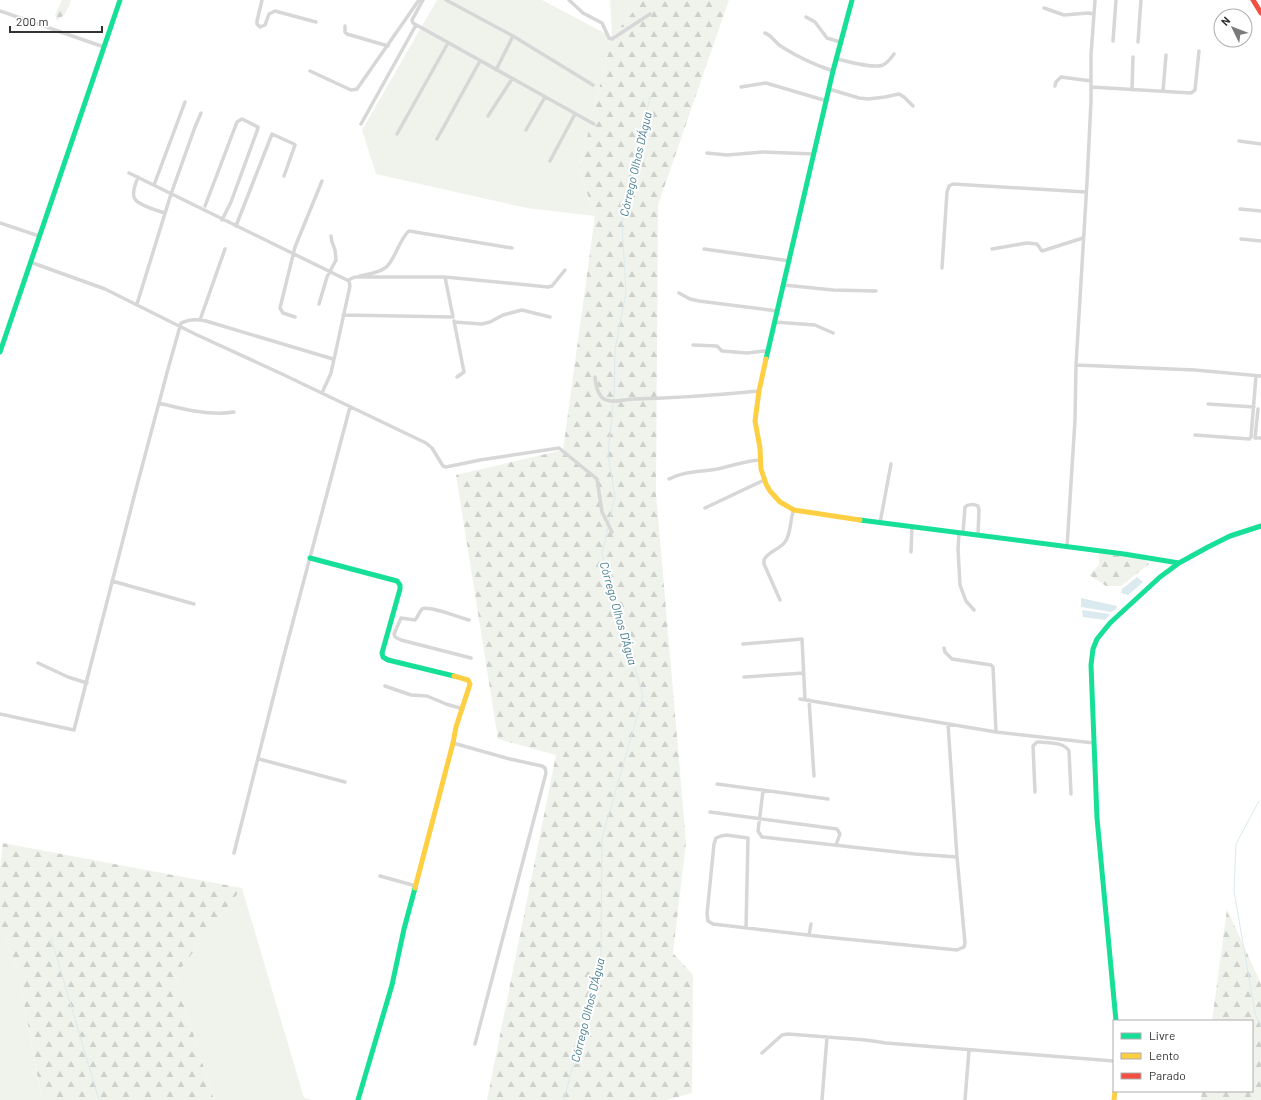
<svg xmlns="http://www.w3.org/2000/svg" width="1261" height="1100" font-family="Barlow,sans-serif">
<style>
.green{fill:#f0f3ec}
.forest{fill:url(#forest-firs)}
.water{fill:#dbeaef}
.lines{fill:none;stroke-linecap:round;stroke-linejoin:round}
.stream{stroke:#dbeaef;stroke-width:1}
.street{stroke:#d7d7d7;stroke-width:3.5}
.fast{stroke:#16e098;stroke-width:5}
.slow{stroke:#ffcf43;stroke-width:5}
.jam{stroke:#f24e42;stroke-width:5}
.labels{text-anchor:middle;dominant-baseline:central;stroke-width:4;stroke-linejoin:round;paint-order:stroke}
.water-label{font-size:12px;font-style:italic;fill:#457d90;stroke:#fff}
</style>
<defs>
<pattern id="forest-firs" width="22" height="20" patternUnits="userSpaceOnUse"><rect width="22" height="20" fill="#f0f3ec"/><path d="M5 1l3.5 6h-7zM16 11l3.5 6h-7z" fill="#ced1cb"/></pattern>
</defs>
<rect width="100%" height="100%" fill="#fff"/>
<!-- green -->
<path class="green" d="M437 0H542L612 37 610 0H643L612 37 579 169 595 216 527 208 376 174 362 130Z
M242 888 304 1098 313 1100H214L175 976Z
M0 925 18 971 42 1100H0Z"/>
<!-- forest -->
<path class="forest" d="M62 0H71L65 14 57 21 55 15Z
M643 0H729L658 205 656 493 686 842 673 953 693 975 692 1093 667 1100H487L556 755 498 739 456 475 563 450 595 216 579 169 612 37Z
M1099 553 1145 559 1149 564 1121 586H1106L1089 575 1099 565Z
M3 843 242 888 175 976 214 1100H42L18 971 0 925V868Z
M1227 909 1261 984V1100H1201L1202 1091H1252V1021H1212Z"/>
<!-- water -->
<path class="water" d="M1137 577 1143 582 1128 595 1121 593 1122 589Z
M1081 598 1117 606 1116 609 1111 612 1081 607Z
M1082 610 1110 614 1105 620 1083 617Z"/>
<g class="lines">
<!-- stream -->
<path class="stream" d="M614 400 615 350 626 292 622 223 650 97
M609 522 615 497 608 455 613 403
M1259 801 1236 844 1234 891 1255 1013 1261 1026
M51 938 99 1100
M564 1100 601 955 602 838 643 696 602 554 608 527"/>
<!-- street -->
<path class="street" d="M262 0 257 21V24L260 27 265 25 269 14 275 11 316 22
M423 0 412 20 413 23 594 124
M446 0 513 36 593 85
M569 0 583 13 602 23 609 38 612 39 650 14
M1044 8 1064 15 1088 13 1094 14
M0 11 104 47
M806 17 815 22 827 38 840 42
M345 26V32L347 34 388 46
M765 33C773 36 775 43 782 47 798 57 815 65 833 71
M1113 41 1116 0
M1138 42 1141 0
M836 59C848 61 872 69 883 65 888 63 891 58 894 54
M496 70 513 36
M310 71 351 90 357 89 419 0
M1055 86 1056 82 1061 77 1091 81
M741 87 766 83 827 101
M1091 87 1191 93 1195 90 1199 51
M829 89 859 98 868 99 885 97 899 94 904 97 913 106
M1132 90 1133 57
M1163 91 1166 55
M488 116 512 79
M361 124 416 25
M526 130 545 97
M397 134 448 43
M437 139 480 61
M1239 141 1261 144
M707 153 727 155 763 152 814 154
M550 161 575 114
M129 173 349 281 350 286 331 373 322 393
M138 177C136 183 132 191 134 197 135 204 158 211 165 213
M154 185 185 102
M205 206 237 122 242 119 258 127 257 131 231 202 222 220
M1240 209 1261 211
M0 223 39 236
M236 226 272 134 294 144 295 145 284 176
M1241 239 1261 241
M704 249 790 261
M992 249 1027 243 1037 244 1042 251 1083 238
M30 262 105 289 195 334 282 374 426 443 432 448 443 466 446 467 480 460 559 448 597 479 602 512 612 532
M942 268 947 192 949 186 953 184 1086 192
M360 276C368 274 378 273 385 268 394 263 399 239 409 231L512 248
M348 280 355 277H445L548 287 552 286 565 270
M784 285 833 290 876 291
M679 293 690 299 699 301 777 311
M137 304 171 194 195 127 201 113
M319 304 327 277 336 260 335 250 332 242 331 236
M343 315 453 317 445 277
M295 317 283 313 280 308 295 247 322 181
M200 320 225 249
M454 321 464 372 457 377
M454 322 482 324 490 322 503 315 522 310 550 317
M775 322 815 325 833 333
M693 345 717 346 722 351 747 353 764 351 769 352
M1076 365 1195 370 1261 376
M595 377C596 385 597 394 604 399 612 404 625 399 634 399 676 398 718 395 759 391
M159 403C182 409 210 416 234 412
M1208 404 1254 407
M1258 409 1255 438H1261
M1195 435 1249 439 1251 437 1256 376
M669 479C684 471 701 472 717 469 731 466 745 461 760 460
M705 508 764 480
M880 523 891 464
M959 533 958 549 960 585 966 601 974 610
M963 533 965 507C968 504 974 504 978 506L979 510 978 535
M1067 547 1075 420 1076 365 1087 182 1091 101V55L1095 0
M911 552 912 526
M112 581 194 604
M780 600 764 564V560C768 551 779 550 785 542 791 534 790 521 793 512
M469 620C461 618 428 605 422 609 419 612 418 617 415 620L401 618 394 634 395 637 401 640 471 658
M743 644 802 639 805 700
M944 648 945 652 952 659 991 665 993 667 996 732
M38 663 68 677 87 683
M744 677 804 673
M385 686 411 695 427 696 446 704 463 709
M800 699 996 732 1094 743
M809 700 814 776
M0 714 74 730 135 493 168 369 181 323C189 319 198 319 206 321L333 359
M453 743 510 759 542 766 545 768 546 773 475 1044
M259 759 345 782
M717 784 828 799
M763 791 758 831 762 837 915 854 957 857
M1035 792 1033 746 1037 742H1040C1049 743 1064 742 1069 751L1071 794
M710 812 837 829 840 834 836 845
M234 853 283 659 350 407
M380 876 416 886
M746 928 748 838 726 835 721 836 716 838 714 844 707 914 708 921 713 924 825 937 957 950 964 947 965 943 957 857 948 724
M809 935 811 924
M762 1053 782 1035 788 1034 866 1040 886 1043 1114 1061
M822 1100 827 1037
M965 1100 969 1050"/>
<!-- fast -->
<path class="fast" d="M0 352 120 0
M766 359 833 71 852 0
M860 520 1124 554 1179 563
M310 558 397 581 400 585V589L382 653 383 657 388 660 454 676
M1116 1021 1097 818 1091 665 1093 649 1097 639 1110 623 1160 577 1179 563 1208 547 1230 536 1261 526
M358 1100 392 985 404 929 415 888"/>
<!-- slow -->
<path class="slow" d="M766 359 759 391 755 421 760 448 761 469 766 484 770 491 780 502 794 510 860 520
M415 888 453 743 456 727 470 684 468 680 454 676
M1114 1100 1115 1091"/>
<!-- jam -->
<path class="jam" d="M1253 0 1261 13"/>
</g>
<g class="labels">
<!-- water labels -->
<g class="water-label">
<text transform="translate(635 164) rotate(-77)">Córrego Olhos D'Água</text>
<text transform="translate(619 613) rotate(74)">Córrego Olhos D'Água</text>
<text transform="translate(587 1010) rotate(-76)">Córrego Olhos D'Água</text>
</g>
</g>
<!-- legend -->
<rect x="1113" y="1020" width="140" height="72" fill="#ffffff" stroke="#adadad"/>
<rect x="1121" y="1033" width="20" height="6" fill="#16e098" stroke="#adadad"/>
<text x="1149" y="1040" font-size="12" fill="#333333">Livre</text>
<rect x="1121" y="1053" width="20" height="6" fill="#ffcf43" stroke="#adadad"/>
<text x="1149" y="1060" font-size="12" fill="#333333">Lento</text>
<rect x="1121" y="1073" width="20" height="6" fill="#f24e42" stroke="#adadad"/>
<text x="1149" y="1080" font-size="12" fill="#333333">Parado</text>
<!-- north arrow -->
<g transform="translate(1233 28) rotate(313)"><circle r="19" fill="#ffffff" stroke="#adadad"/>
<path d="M0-3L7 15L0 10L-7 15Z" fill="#7a7a7a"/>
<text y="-6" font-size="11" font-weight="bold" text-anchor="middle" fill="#333333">N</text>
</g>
<!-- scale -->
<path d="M10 26v6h92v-6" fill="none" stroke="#333333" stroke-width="2"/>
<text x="16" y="26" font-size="12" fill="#333333" stroke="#ffffff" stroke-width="3" paint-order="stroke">200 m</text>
</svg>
